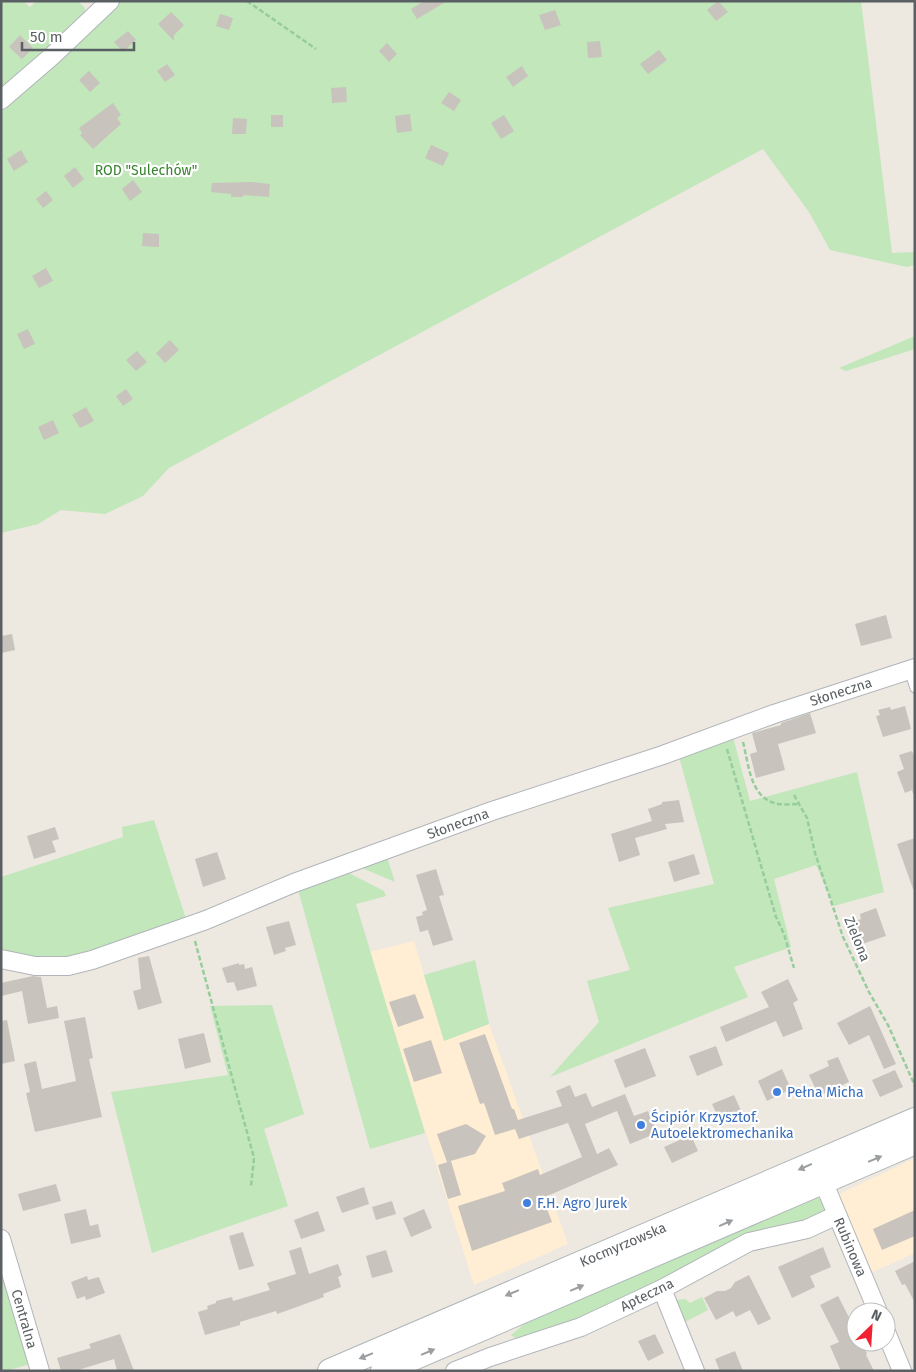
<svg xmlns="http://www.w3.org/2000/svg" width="916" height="1372" font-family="'Fira Sans',sans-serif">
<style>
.commercial{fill:#ffeed4}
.green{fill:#c1e7bb}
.building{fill:#c8c3bd}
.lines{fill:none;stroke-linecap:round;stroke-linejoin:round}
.lane-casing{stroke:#b1b5b9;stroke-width:11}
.street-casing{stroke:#b1b5b9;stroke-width:20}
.secondary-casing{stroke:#b0b6b9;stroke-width:26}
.path{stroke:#97cd9d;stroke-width:2.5;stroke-dasharray:5 2.5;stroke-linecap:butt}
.lane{stroke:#fff;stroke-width:9}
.street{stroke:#fff;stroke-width:18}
.secondary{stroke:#fff;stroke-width:24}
.oneway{fill:#9b9fa1}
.shop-dot{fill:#3f7fe0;stroke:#fff;stroke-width:2}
.labels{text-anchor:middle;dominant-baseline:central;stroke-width:4.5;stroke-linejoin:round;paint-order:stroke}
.park-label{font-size:14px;fill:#38832f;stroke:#fff}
.street-label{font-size:14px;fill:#595f62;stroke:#fff}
.shop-label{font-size:14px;fill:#366cbe;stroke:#fff;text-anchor:start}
</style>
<rect width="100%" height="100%" fill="#ede8e0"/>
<!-- commercial -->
<path class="commercial" d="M414 941 444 1041 489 1024 568 1244 474 1285 369 952Z
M915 1158V1253L866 1275 833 1197Z"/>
<!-- green -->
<path class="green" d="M1 1H23L30 7 36 1H78L85 8 84 17 1 90Z
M119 1H861L892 253 915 252V265L907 267 830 250 809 212 763 149 169 468 143 496 105 514 61 510 38 524 1 533V105Z
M915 336V349L846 371 839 368Z
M732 733 750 801 857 772 884 892 834 906 816 865 774 879 791 947 734 967 748 997 550 1077 599 1022 587 981 630 970 608 908 714 884 678 753Z
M154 820 187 922 67 962 1 956V877L123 837 122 827Z
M386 854 395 882 355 865Z
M343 870 384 891 386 896 356 904 425 1133 370 1149 297 886Z
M475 960 489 1024 444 1041 424 975Z
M272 1005 304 1114 264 1129 288 1206 152 1253 111 1092 228 1075 210 1006Z
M816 1196 826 1204 828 1210 804 1222 757 1232 717 1249 659 1281 552 1330 517 1339 511 1335 528 1321Z
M1 1265 34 1363 5 1371H1Z
M702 1297 708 1310 685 1322 675 1300 685 1299 690 1303Z"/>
<!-- building -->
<path class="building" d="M424 1H447L417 19 411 9Z
M718 1 728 12 716 21 707 10Z
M555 10 561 25 545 30 539 15Z
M171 12 184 25 174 35V41L158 24Z
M220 14 233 18 229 30 216 26Z
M128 31 136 40 123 52 114 42Z
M20 35 33 48 22 59 9 47Z
M600 41 602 57 588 58 587 42Z
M387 43 397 54 389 62 379 51Z
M659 50 667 60 648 74 640 64Z
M167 64 175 75 165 82 157 71Z
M522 66 528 76 513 87 506 77Z
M89 71 100 83 90 92 79 80Z
M346 87 347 102 332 103 331 88Z
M449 92 461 100 454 111 441 103Z
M113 103 121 115 117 118 121 124 93 149 80 135 82 133 79 128Z
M410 114 412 131 397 133 395 116Z
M271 115H283V127H271Z
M504 115 514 131 501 139 491 123Z
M233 118 247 119 246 134H232Z
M431 145 449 153 443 166 425 158Z
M21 150 28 162 14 171 7 159Z
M75 167 84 179 73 188 64 176Z
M133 180 142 192 130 201 122 189Z
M252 182 270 184 269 197 243 195V197H231V194L211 192 212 183Z
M46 191 53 200 43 208 36 199Z
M143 233 159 234V247L142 246Z
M46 268 53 281 39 288 32 276Z
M28 329 35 344 24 349 17 334Z
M170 340 179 350 165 363 156 353Z
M137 351 147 362 136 371 126 360Z
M126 389 133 399 123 406 116 396Z
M86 407 94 421 80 428 72 415Z
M53 420 59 433 44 440 38 427Z
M886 615 892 638 861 646 855 624Z
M12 634 15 650 1 653V636Z
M905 706 911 729 883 737 876 716 880 715 878 710 890 707 891 710Z
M810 713 816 733 778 744 785 770 756 778 750 754 757 752 752 733 781 725V723Z
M912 751 915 758V794H913L912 790 905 793 897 772 904 769 899 755Z
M679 800 684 822 665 824 667 829 635 838 640 855 619 862 611 834 652 821 648 809 662 804V802Z
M55 827 59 839 52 841 56 852 34 859 27 836Z
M915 838V889H913L897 844Z
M217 852 226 879 203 887 195 859Z
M694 854 700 874 674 882 668 862Z
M436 869 444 895 439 896 453 940 433 946 428 930 420 932 416 917 423 915 422 912 427 910 416 875Z
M876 908 886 936 859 945 851 922 861 919 860 914Z
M289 921 296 945 285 948 286 951 274 955 266 927Z
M149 956 162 1003 138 1010 133 991 141 989 138 958Z
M239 963V965L244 964 245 969 252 967 257 986 237 991 234 982 227 983 222 968Z
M33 976 41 977 47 1008 57 1006 59 1018 28 1024 22 991 1 996V983Z
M788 979 798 1000 793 1003 803 1029 783 1037 776 1021 726 1042 720 1027 769 1007 761 992Z
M415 994 424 1018 398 1027 389 1002Z
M870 1006 896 1064 884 1069 869 1035 849 1045 837 1023Z
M85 1017 93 1058 89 1059 102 1117 35 1132 26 1093 30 1092 24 1064 36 1061 42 1089 76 1081 64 1021Z
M7 1020 15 1061 1 1064V1021Z
M204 1033 211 1062 185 1069 178 1039Z
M485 1034 512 1109H514L518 1120 562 1106 556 1091 570 1085 575 1097 586 1093 592 1107 625 1094 634 1116 648 1111 657 1133 630 1144 617 1111 585 1124 597 1154 609 1148 618 1165 543 1198 552 1222 472 1251 458 1206 505 1191 502 1183 538 1169 540 1175 582 1157 568 1123 519 1139 515 1129 495 1135 484 1103 480 1104 459 1043Z
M431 1040 442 1073 414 1082 403 1049Z
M716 1046 723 1065 697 1076 689 1056Z
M645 1048 656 1076 625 1088 614 1060Z
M838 1057 849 1082 819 1096 809 1075 829 1066 827 1061Z
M782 1069 791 1089 767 1101 758 1081Z
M895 1070 903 1087 880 1097 872 1080Z
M734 1095 742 1113 721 1123 712 1104Z
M466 1124 486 1136 475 1154 447 1162 437 1134Z
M691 1135 698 1151 672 1163 664 1147Z
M451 1161 461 1195 448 1199 438 1165Z
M56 1184 61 1201 23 1211 18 1194Z
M364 1187 369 1204 342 1213 336 1197Z
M392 1201 396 1214 376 1220 372 1207Z
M86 1209 90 1226 98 1224 101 1237 71 1244 64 1214Z
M424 1209 432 1228 411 1237 403 1218Z
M915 1210V1236L882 1250 873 1229Z
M318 1211 325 1231 301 1239 294 1220Z
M243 1232 254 1266 239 1270 229 1236Z
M301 1247 309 1274 338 1264 342 1275 338 1277 341 1287 323 1294 324 1297 294 1308 277 1314 276 1311 240 1322V1325L205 1335 198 1312 208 1309 207 1306 216 1303V1301L232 1297 233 1301 270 1290 267 1283 296 1274 289 1251Z
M823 1247 831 1267 810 1276 815 1287 792 1298 778 1267Z
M386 1250 393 1272 372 1278 366 1256Z
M915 1261V1303L905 1284 902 1285 895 1271Z
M749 1275 771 1319 758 1325 750 1310 736 1317 733 1311 716 1320 704 1298 717 1291H725L731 1288 735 1282Z
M87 1276 88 1280 99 1277 105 1293 86 1300 85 1296 77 1299 71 1282Z
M838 1296 856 1331V1342H862L867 1354 866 1355 874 1371H841L830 1346 839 1342 820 1305Z
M120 1334 134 1371H117L114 1359 75 1371H61L57 1358 91 1348 89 1344Z
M655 1334 664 1353 648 1361 638 1341Z
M735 1351 743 1371H720L715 1359Z"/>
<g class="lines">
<!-- lane casing -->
<g class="lane-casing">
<path id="lane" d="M909 670 915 688"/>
</g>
<!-- street casing -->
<g class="street-casing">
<path id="street" d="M1 100 52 56 110 1
M1 959 35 966H68L92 960 206 920 294 883 492 811 663 755 774 714 915 668
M823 1181 878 1312
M1 1239 40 1371
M662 1289 695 1371
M886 1332 902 1371
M455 1371 490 1357 581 1327 662 1289 749 1242 807 1229 837 1215"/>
</g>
<!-- secondary casing -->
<g class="secondary-casing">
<path id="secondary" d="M330 1371 915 1120
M383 1371 915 1142"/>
</g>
<!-- path -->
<path class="path" d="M247 1 316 49
M743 742C749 765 750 800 779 804 785 805 793 804 799 804
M727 749 776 917 784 934 794 968
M794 795 807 818 815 853 843 937 869 992 888 1025 915 1086
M195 941 254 1158 251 1186"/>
<!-- lane -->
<use href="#lane" class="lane"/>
<!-- street -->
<use href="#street" class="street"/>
<!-- secondary -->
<use href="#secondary" class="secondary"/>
</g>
<!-- one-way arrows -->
<defs><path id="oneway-solid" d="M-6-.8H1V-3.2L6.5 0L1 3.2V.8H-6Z" transform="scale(1.25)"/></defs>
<g class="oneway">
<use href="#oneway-solid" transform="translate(875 1159) rotate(-23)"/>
<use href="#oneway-solid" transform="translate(805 1167) rotate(156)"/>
<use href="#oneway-solid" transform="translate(726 1223) rotate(-24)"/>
<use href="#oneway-solid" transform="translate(577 1288) rotate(-23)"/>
<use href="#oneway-solid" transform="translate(512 1293) rotate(157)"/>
<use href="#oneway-solid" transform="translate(428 1352) rotate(-23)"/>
<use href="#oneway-solid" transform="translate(366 1356) rotate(158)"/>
</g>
<!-- markers -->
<g class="shop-dot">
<circle cx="777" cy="1092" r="5"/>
<circle cx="641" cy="1125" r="5"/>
<circle cx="527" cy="1203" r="5"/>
</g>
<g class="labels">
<!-- park labels -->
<g class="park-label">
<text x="146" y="170">ROD "Sulechów"</text>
</g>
<!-- street labels -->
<g class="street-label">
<text transform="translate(841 692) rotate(-18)">Słoneczna</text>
<text transform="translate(458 824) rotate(-20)">Słoneczna</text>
<text transform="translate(857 939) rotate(68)">Zielona</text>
<text transform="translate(623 1245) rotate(-23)">Kocmyrzowska</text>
<text transform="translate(850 1247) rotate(67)">Rubinowa</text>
<text transform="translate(647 1295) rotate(-26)">Apteczna</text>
<text transform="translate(24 1319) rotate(74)">Centralna</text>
</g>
<!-- shop labels -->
<g class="shop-label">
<text x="787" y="1092">Pełna Micha</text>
<text x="651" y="1117">Ścipiór Krzysztof.<tspan x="651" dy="16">Autoelektromechanika</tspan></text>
<text x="537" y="1203">F.H. Agro Jurek</text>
</g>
</g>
<!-- border -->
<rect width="916" height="1372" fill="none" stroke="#595f62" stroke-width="5"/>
<!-- north arrow -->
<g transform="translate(871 1327) rotate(25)"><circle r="24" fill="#ffffff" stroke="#bdbfc0"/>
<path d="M0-4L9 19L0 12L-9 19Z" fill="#f12231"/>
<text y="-8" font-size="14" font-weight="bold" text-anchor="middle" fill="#595f62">N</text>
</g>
<!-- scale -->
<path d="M22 42v8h112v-8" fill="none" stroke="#595f62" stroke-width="2.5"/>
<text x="30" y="42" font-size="15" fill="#595f62" stroke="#ffffff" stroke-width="4" paint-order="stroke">50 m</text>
</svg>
